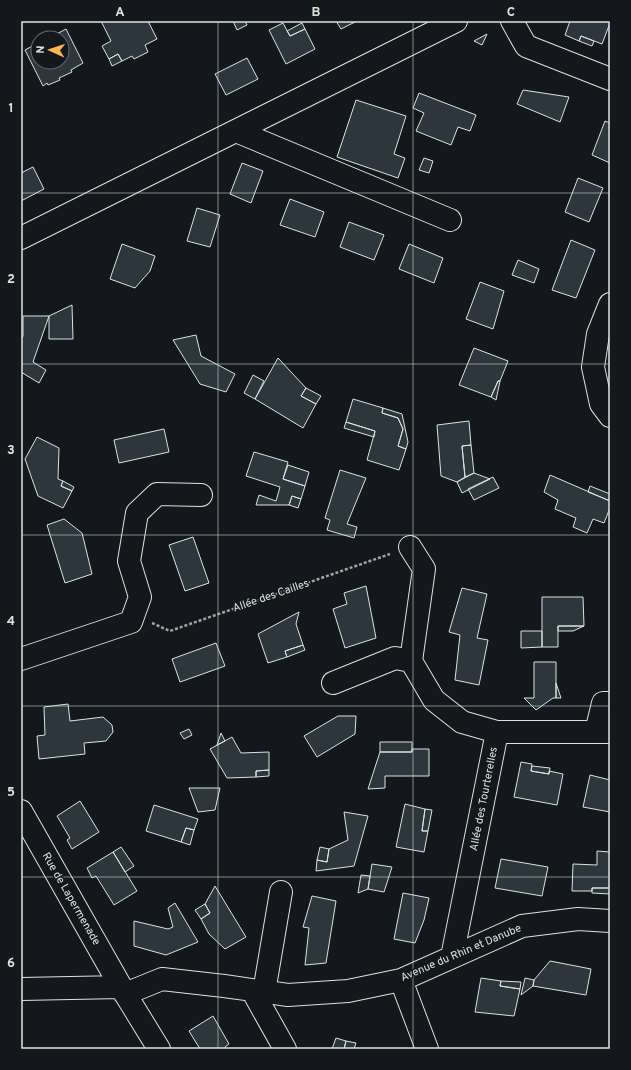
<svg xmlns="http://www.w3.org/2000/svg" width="631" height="1070" font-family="Overpass,sans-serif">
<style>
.building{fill:#2c363c;stroke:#d8e6dc}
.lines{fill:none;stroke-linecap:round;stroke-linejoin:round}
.minor-casing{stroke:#d8e6dc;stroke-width:24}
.path{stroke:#9da8a2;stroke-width:2.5;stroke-dasharray:3 2;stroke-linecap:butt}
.minor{stroke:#14181c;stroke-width:22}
.grid{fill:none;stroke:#d8e6dc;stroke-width:1;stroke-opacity:0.55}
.labels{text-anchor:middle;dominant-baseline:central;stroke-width:3;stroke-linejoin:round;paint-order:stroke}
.street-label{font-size:11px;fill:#d8e6dc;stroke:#14181c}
.neatline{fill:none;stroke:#d8e6dc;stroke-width:1.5}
.grid-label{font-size:13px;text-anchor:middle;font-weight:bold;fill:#d8e6dc}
</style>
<rect width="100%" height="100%" fill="#14181c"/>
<!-- building -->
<path class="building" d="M101 21H148L157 39 145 45 148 52 134 59 132 56 122 61 118 54 109 59 102 46 111 41Z
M233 21H245L247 25 237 30Z
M336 21H357L341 29Z
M570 21H610V23L602 44 581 36 579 41 565 35Z
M283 23 290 36 305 29 315 49 286 64 269 30Z
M302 23 305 29 290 36 287 31Z
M66 29 83 63 71 70 72 72 59 78 60 80 48 85 47 83 43 86 25 50 38 43V62H62V38H49Z
M487 34 482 45 474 41Z
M581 36 594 41 592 46 579 41Z
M118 54 122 61 112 66 109 59Z
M247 58 258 79 226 95 215 74Z
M523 90 569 97 560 122 517 104Z
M419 93 476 115 470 131 458 127 451 145 416 131 424 113 413 108Z
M356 100 406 116 394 154 405 158 398 178 337 157Z
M605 121 610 123V163L592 155Z
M424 158 433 161 429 173 419 170Z
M242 163 263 171 251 203 230 194Z
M33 167 44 189 21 201V173Z
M578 178 603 188 589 222 565 212Z
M290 199 324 212 315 237 280 225Z
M197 208 220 215 210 247 187 241Z
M349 222 384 235 374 260 340 247Z
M571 240 595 250 576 298 552 290Z
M122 244 155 256 150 271 135 288 110 279Z
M409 244 443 258 434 283 399 269Z
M518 260 539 269 534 283 512 275Z
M480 282 504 291 493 329 466 319Z
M72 305 73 339H49V316Z
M23 316H49L33 362 46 370 39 383 21 372V340L23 336Z
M196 335 201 356 235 374 226 392 200 384 173 340Z
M474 348 508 361 500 381H498L491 397 459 385Z
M278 358 306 388 301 396 316 404 303 428 255 399Z
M253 375 264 381 255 399 244 393Z
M498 381H500L496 400 491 397Z
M306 388 321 396 316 404 301 396Z
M353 399 383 408 382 413 398 418 403 429 398 446 406 449 399 470 367 460 375 431 346 422Z
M383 408 402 414 408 442 406 449 398 446 403 429 398 418 382 413Z
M469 421 471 445 462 446 465 477 457 482 441 476 437 425Z
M346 422 375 431 374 437 344 428Z
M164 429 169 452 119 463 114 440Z
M37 437 59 448 58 479 63 481 61 486 72 491 63 508 38 496 25 459Z
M471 445 474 473 465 477 462 446Z
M254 452 288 462 283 479 305 486 301 499 292 496 289 505H256L259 495 276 501 280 487 246 476Z
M288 465 309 472 305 486 283 479Z
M340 470 366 478 347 524 357 527 354 538 327 530 330 520 325 518Z
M474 473 490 479 462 493 457 482Z
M550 475 610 501V508L604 523 593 519 587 533 573 527 576 518 555 509 558 500 544 492Z
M493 477 499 488 474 500 468 489Z
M63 481 74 487 72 491 61 486Z
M590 486 610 494V501L588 492Z
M292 496 301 499 298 508 289 505Z
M64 519 82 533 92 574 65 583 47 525Z
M193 537 209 583 185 591 169 545Z
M366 586 376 638 345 648 333 609 347 604 344 593Z
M462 588 487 594 477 638 488 640 479 685 455 680 460 635 449 632Z
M542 597H583L584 626H558V647H542Z
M299 612 296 624 303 645 285 651 287 657 268 663 258 634Z
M558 626H584L573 631H558Z
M521 631H542V647L521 648Z
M216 643 225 666 180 682 172 659Z
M303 645 305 650 287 657 285 651Z
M534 662H556V698H553L536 710 524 698H534Z
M556 683 561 698H556Z
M68 704 70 721 103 717 112 725 113 732 106 741 84 743 85 754 39 759 37 736 45 735 44 707Z
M338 716H356L355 734 317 757 304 736Z
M189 729 192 735 184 739 180 733Z
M221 733 225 741 217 745Z
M232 737 241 753 269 752V770L256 771V777L227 778 210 749Z
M380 742H412V752H380Z
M412 749H429V776H385V788L368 789 380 752H412Z
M521 762 532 764 531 771 549 774V771L563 774 557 805 514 797Z
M532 766 550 768 549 774 531 771Z
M269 770V776L256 777V771Z
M590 775 610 780V812L583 807Z
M189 788H220L215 810 198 812Z
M80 801 99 832 72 849 67 840 70 838 57 816Z
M405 804 425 809 422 831H428L424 852 396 847Z
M154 805 198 819 194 830 186 828 181 842 146 831Z
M425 809 432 810 428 831H422Z
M344 812 368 816 354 866 316 871 317 860 327 862 329 849 348 840Z
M186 828 194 830 190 845 181 842Z
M121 847 134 866 125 872 113 852Z
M320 847 329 849 327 862 317 860Z
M597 851 610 852V888H592V891H572L573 864 597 865Z
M113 852 137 891 114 905 96 876 92 878 87 868Z
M501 859 548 867 542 896 495 888Z
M372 864 392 867 384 892 368 889Z
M361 875 370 876 368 889 358 893Z
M215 886 246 937 225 949 209 934 201 919 210 913 205 904Z
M592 888H610V894L592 893Z
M403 893 429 898 424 920 415 943 394 939Z
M312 896 336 901 326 963 305 965 309 928 303 927Z
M175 903 198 942 166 955 134 946V921L168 929 173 927 168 908Z
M205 904 210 913 201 919 195 910Z
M550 961 591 969 586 995 533 986 534 980Z
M481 978 501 981 500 986 520 989 514 1016 475 1012Z
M525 978 534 980 533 986 521 995Z
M501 981 521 982 520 989 500 986Z
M213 1016 229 1044 225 1047 226 1049H200L189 1031Z
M336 1038 346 1041 344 1049H346H332Z
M346 1041 356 1043 354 1049H344Z"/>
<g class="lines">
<!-- minor casing -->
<g class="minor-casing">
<path id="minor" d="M512 21 526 46 610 79
M236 131 450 220
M21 238 456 21
M610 304 598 334 593 367 601 404 610 416
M410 547 424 569 411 661 434 700 462 722 497 732H610
M21 659 131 622 140 597 129 561 137 513 157 494 201 495
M333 683 395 658 411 661
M596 732 603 703H610
M21 811 121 987 159 1049
M452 957 497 732
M401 980 427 1049
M21 989 121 987
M252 990 285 1049
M264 992 281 892
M125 994 162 979 224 986 288 995 348 991 401 980 522 926 578 919 610 921"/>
</g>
<!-- path -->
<path class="path" d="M152 623 170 631 390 554"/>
<!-- minor -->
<use href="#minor" class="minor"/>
</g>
<!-- grid -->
<path class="grid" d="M218 21V1049M413 21V1049M21 193H610M21 364H610M21 535H610M21 706H610M21 877H610"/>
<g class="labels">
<!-- street labels -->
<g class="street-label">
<text transform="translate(271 596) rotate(-19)">Allée des Cailles</text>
<text transform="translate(484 799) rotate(-79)">Allée des Tourterelles</text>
<text transform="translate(71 899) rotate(60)">Rue de Lapermenade</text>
<text transform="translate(461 953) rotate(-23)">Avenue du Rhin et Danube</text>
</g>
</g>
<!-- border -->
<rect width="631" height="1070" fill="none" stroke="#14181c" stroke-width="44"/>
<!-- north arrow -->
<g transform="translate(50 50) rotate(273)"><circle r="19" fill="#14181c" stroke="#626a69"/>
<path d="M0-3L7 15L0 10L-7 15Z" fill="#ffb74d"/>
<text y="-6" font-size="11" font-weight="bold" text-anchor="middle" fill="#d8e6dc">N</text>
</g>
<rect x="22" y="22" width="587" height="1026" class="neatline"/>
<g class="grid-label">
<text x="120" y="16">A</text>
<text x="316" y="16">B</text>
<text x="511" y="16">C</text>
<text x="11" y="112">1</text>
<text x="11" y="283">2</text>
<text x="11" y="454">3</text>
<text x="11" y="625">4</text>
<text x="11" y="796">5</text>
<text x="11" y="967">6</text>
</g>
</svg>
